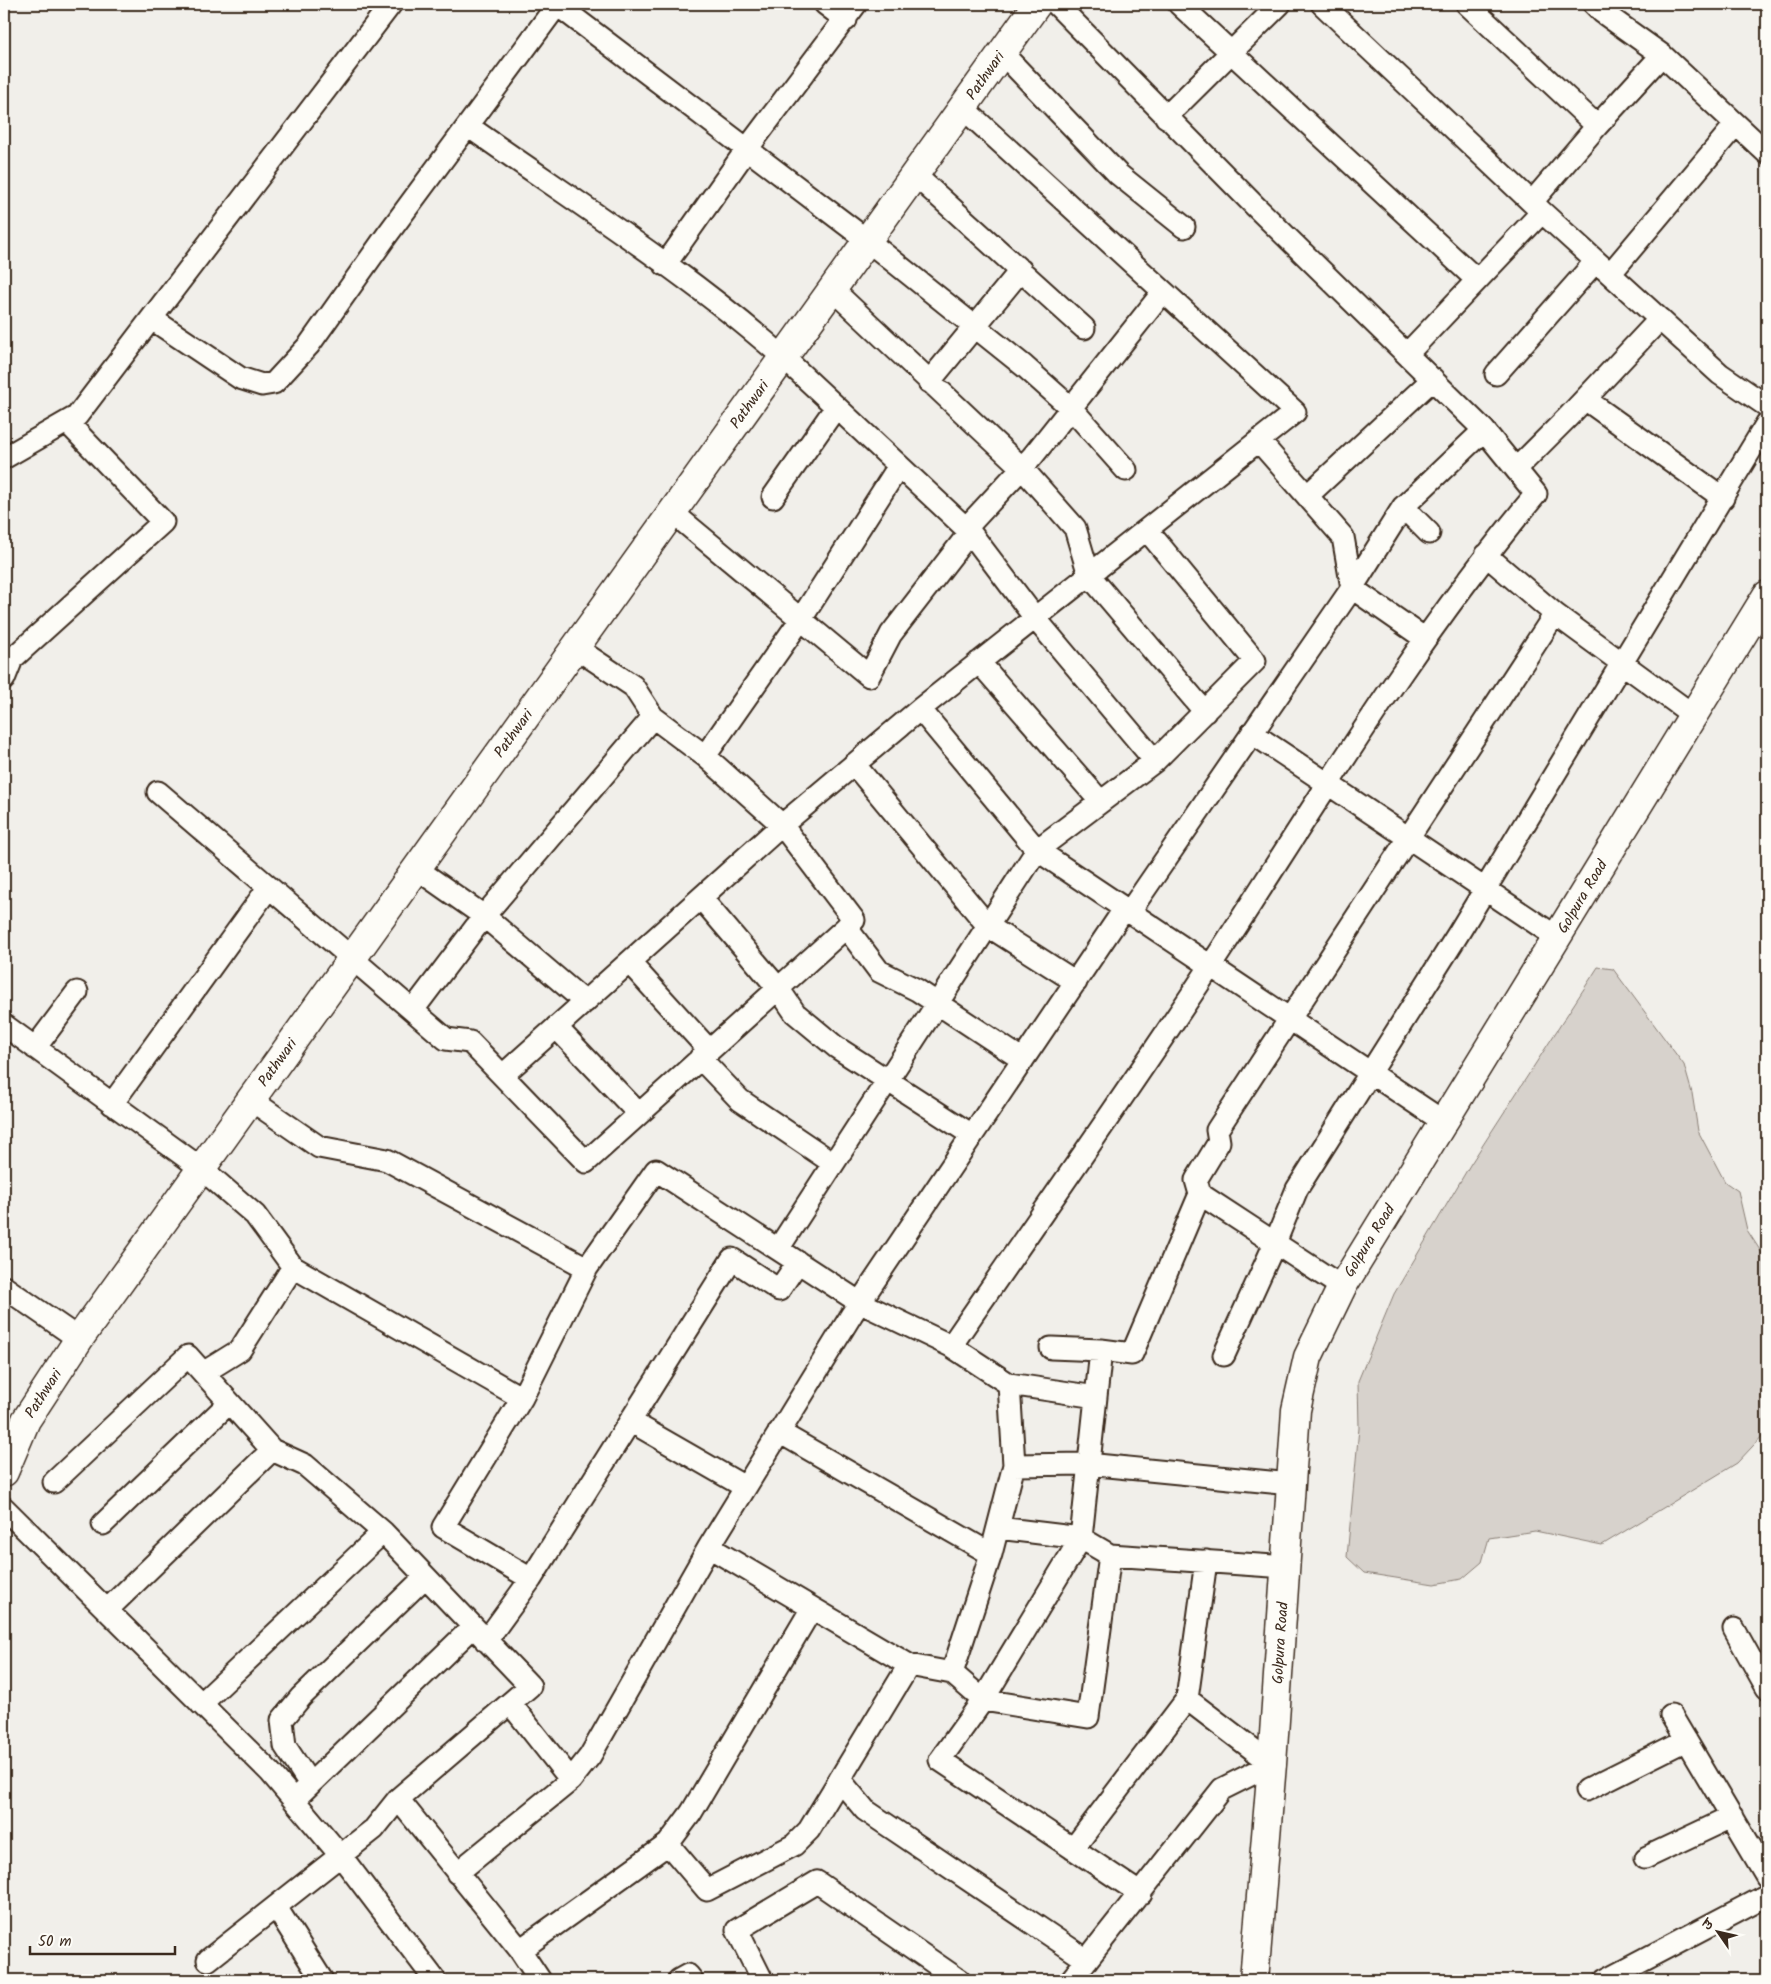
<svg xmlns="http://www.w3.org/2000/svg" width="1771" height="1984" font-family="Kalam,'Playpen Sans Deva',sans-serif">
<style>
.green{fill:#d7d2cc;stroke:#897e75}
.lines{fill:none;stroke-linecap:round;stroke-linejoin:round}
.street-casing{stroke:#3b2a1e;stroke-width:25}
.secondary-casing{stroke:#3b2a1e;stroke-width:31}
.street{stroke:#fdfcf7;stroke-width:21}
.secondary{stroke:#fdfcf7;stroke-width:28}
.labels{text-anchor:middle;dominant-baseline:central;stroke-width:5;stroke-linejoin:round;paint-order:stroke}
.street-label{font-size:15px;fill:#3b2a1e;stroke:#fdfcf7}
</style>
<rect width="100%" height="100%" fill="#f1efea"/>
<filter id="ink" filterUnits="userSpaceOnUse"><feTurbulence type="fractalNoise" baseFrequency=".02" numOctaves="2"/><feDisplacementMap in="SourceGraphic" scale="10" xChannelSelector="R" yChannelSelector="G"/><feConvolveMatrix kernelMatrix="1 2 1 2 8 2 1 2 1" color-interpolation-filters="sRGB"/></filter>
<g filter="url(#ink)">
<!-- green -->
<path class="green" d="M1598 967 1613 969 1684 1065 1692 1093 1698 1131 1725 1182 1738 1191 1747 1230 1767 1261V1431L1737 1463 1602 1545 1535 1531 1489 1538 1482 1562 1462 1579 1434 1584 1364 1573 1347 1557 1359 1428 1358 1381 1394 1294 1470 1165Z"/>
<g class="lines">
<!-- street casing -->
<g class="street-casing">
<path id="street" d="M556 4 868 241 1024 366 1071 408 1126 470
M825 4 846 20
M1179 4 1477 280
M1322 4 1542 212 1720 374 1767 406
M1467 4 1597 126
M1594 4 1602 12 1662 55 1767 153
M1002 53 1118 174 1184 227
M1166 117 1280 4
M468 126C574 201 687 272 784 358L970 532 1035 618 1155 761
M915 175 1084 328
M1532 202 1597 126 1662 55
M665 265 747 149 856 4
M1610 274 1736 124
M833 290 1022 468 1075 528 1089 575 1205 712
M152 319 240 378 262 385 274 383 309 345 387 235 557 5
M1407 354 1542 212
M1496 374 1596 261
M929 382 1021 270
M1585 399 1723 498
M1259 441 1343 537 1352 588
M4 458 77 416 391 4
M1516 469 1568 417 1660 319
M1307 496 1433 379
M773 497 836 407
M673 513 869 676 891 634 970 532
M966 528 1032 457 1163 292
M1429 533 1403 507 1484 430
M1486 555 1555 614 1693 715
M1352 588 1403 507
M979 662 1100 801
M4 679 12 659 163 522 67 422
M920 709 1037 850 1444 1122
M1252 733 1558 938
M705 756 801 619 899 466
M854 764 988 926 1076 982
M158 792 446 1039 470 1042 586 1162 854 920 782 825 705 756 653 717
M417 869 484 916 585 1002
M701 898 778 988 795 1013 836 1047 972 1135
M1130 911 1352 588 1424 638
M846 927 879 971 917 990 1023 1060
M629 962 709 1050
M413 1010 484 916 653 717 633 686 576 648
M4 1025 202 1169 255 1215 293 1267 522 1398
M556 1027 639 1114
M35 1048 77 992
M700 1058 740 1100 833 1163
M503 1075 782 825 920 709 1295 412 963 108
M251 1100 319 1147 387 1160 587 1268
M112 1104 269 887
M1200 1194 1342 1287
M778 1249 1037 850 1155 761 1255 661 1147 530
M4 1287 79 1339
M951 1346C1042 1213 1135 1082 1223 947 1323 793 1418 635 1536 494L1484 430 1255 206 1056 4
M1051 1348 1101 1350 1132 1354 1200 1194 1196 1180 1219 1142 1217 1130 1555 614
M1101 1350 1081 1538 983 1700 940 1760 1141 1894
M1224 1355 1275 1243 1297 1189 1458 934 1767 423
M203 1373 240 1350 293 1267
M1009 1384 1096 1397
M630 1421 745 1487
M779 1432 991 1554
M1014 1465 1087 1464 1291 1484
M54 1482 188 1356 272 1450 305 1465 383 1532 530 1686 398 1799 374 1829 208 1960
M4 1508 270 1772 341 1856 435 1980
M103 1524 229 1403
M998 1528 1081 1538 1110 1555 1287 1567
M709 1547 909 1665 952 1673 983 1700 1088 1717 1110 1555
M531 1579 443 1527 522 1398 587 1268 656 1170 859 1302 951 1346 1009 1384 1014 1465 991 1554 952 1673
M107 1610 272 1450
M1734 1629 1767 1688
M486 1641 531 1579 732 1259 779 1290 798 1262
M510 1703 571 1780
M201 1704 383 1532
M1671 1715 1767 1877
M840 1780 865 1810 1087 1960
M310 1784 285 1746 282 1720 301 1697 425 1577
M1586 1790 1686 1740
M301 1793 473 1627
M398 1799 520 1950 540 1980
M668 1844 707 1890 794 1845 809 1830 909 1665
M1073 1849 1187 1699 1206 1561
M1645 1858 1732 1817
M457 1873 571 1780 590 1756 709 1547 852 1314 1125 908
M276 1907 322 1980
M520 1950 668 1844 691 1813 812 1608
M679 1980 688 1975 692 1980
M762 1980 737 1930 817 1882 959 1980
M1071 1980 1222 1789 1272 1764 1187 1699
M1605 1980 1767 1895"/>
</g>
<!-- secondary casing -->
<g class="secondary-casing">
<path id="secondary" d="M4 1472 26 1420 79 1339 1037 4
M1254 1980 1272 1764 1296 1410 1308 1357 1342 1287 1767 595"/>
</g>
<!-- street -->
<use href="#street" class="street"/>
<!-- secondary -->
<use href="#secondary" class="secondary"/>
</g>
</g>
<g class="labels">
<!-- street labels -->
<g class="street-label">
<text transform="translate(986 76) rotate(-55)">Pathwari</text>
<text transform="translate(750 405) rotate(-54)">Pathwari</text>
<text transform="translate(514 734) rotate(-54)">Pathwari</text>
<text transform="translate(1583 897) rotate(-59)">Golpura Road</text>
<text transform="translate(278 1063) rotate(-54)">Pathwari</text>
<text transform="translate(1370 1241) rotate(-58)">Golpura Road</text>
<text transform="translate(44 1394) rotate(-57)">Pathwari</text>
<text transform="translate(1281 1643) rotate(-86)">Golpura Road</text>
</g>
</g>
<!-- margin -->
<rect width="1771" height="1984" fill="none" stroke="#fdfcf7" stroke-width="20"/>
<rect x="10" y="10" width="1751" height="1964" fill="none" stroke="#3b2a1e" stroke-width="2" filter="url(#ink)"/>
<!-- north arrow -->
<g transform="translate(1718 1932) rotate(304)" stroke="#fdfcf7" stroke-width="4" paint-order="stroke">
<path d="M0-4L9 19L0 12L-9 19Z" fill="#3b2a1e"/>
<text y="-8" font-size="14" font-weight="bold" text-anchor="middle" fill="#3b2a1e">उ</text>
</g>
<!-- scale -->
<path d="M30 1946v8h145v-8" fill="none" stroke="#3b2a1e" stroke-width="2.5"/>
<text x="38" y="1946" font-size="15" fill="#3b2a1e" stroke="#fdfcf7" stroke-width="4" paint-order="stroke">50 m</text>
</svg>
